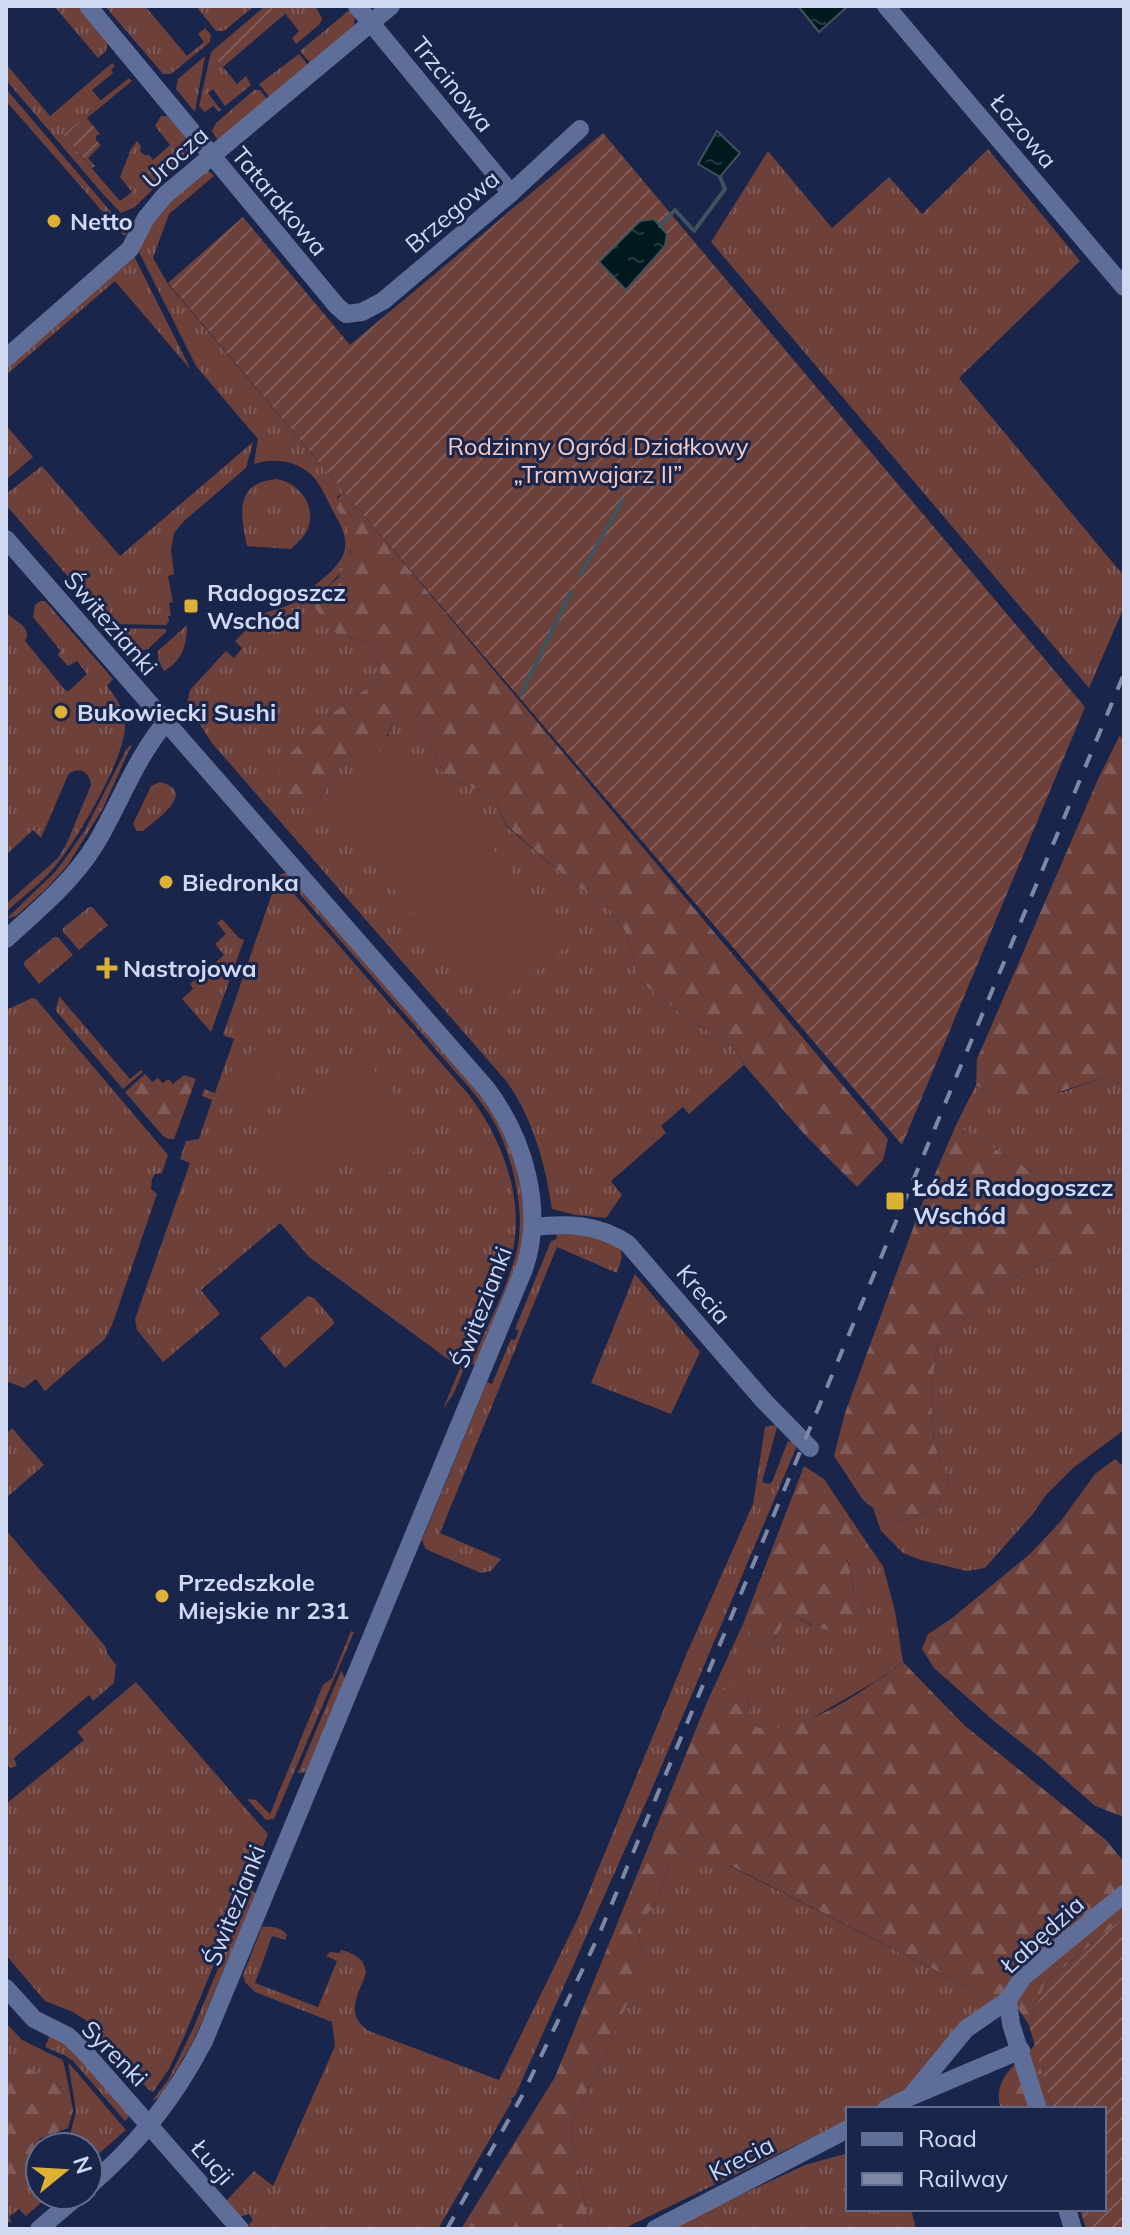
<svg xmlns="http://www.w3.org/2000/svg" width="1130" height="2235" font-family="Mulish,sans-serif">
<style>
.grass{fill:url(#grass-tufts)}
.forest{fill:url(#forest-firs)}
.garden{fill:url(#garden-furrows)}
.pitch{fill:#6d403a}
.water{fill:url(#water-ripples);stroke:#3e535d;stroke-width:2}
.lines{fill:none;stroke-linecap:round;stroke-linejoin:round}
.stream{stroke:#3e535d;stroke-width:4}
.minor{stroke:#5f6e98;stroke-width:18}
.rail{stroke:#7e89a7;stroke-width:4;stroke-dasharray:14 14;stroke-linecap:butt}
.poi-dot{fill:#ddb133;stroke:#19254a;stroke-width:3}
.labels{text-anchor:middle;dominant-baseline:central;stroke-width:6;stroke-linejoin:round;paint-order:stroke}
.street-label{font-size:24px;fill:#cfd9f2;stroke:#19254a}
.poi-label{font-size:24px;font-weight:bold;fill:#cfd9f2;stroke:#19254a;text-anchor:start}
.park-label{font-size:24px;fill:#f4c9c2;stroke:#19254a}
</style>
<defs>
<pattern id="grass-tufts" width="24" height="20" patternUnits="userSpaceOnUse" patternTransform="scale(2)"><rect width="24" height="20" fill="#6d403a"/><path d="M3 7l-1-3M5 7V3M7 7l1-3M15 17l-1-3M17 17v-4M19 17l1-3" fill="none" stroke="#815b57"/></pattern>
<pattern id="forest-firs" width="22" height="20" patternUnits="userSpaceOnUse" patternTransform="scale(2)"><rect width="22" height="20" fill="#6d403a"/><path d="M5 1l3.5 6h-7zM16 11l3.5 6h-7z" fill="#815b57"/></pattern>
<pattern id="garden-furrows" width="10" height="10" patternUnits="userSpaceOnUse" patternTransform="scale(2)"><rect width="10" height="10" fill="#6d403a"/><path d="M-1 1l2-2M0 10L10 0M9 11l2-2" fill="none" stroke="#815b57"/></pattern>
<pattern id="water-ripples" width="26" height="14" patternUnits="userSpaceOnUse" patternTransform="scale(2)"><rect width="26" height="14" fill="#00191d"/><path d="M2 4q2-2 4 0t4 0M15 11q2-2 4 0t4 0" fill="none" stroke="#243a3e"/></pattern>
</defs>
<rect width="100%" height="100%" fill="#19254a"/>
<!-- grass -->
<path class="grass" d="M54 6H79L108 40 106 51 98 58Z
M105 6H145L187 56 204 42 198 34 205 28 211 35 210 42 171 74H163Z
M196 6H254L224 31H216Z
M279 6H315L322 18 320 24 296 44 292 38 299 31Z
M352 8 355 16 354 25 311 64 300 51Z
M211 52 237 84 246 76 251 85 225 106 213 89 208 93 221 110 219 112 213 106 205 112 199 106Z
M299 54 309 66 270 98 259 84Z
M205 56 195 112 176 89 178 79Z
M112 63 115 66 111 69 113 73 92 90 102 102 63 135 120 201 132 192 120 177 131 149 137 141 141 146 140 151 144 155H149L153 160 170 145 155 126 161 116H167C177 128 196 143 187 157L156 183 154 188 135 207 121 213 102 193 6 80V64L50 116Z
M6 89 123 226 127 233 124 236 6 101Z
M254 90H260L268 100 224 137 217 139 212 131 216 123Z
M988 149 1080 261 959 378 1124 576V607L1089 688 711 242 768 151 832 228 889 177 922 214Z
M208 170 214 176 169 214 153 258 168 284 344 492 337 497C336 515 342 512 347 526 360 559 338 578 315 597L335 633 370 643 382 677 330 715 313 809 342 763 358 757 388 736 395 718 420 724 433 748 444 775 493 797 507 827 577 887 602 899 625 931 640 981 681 1014 732 1046 744 1065 689 1114 683 1107 661 1126 666 1133 611 1181 622 1195 606 1218 576 1215 552 1209C545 1163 534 1121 507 1082L211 742 187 703 190 690 226 651 234 658 242 648 235 641 249 627 246 624C259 612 275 611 291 604 302 598 311 589 320 581 348 558 353 545 334 513 328 502 323 490 316 480 300 461 277 457 254 464L258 439 196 366 138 250 163 206Z
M134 256 191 370 115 281 6 375V367Z
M6 425 33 457 6 480Z
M253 442 246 468 184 521 174 533 171 550 174 574 168 576 173 602 169 603 171 616H168L169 621 166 625 109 624 6 505V494L42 466 120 556Z
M276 479C298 482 317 505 308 528 305 537 297 543 291 549L247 546C241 516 233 483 276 479Z
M40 601H45L113 679 107 686C116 698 124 708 125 724 127 756 74 846 52 870 38 886 21 898 6 912V904L58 858 66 845 91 785C90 772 78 765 68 775L41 838 33 830 6 855V612C14 622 33 626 25 641L66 691H69L87 674 77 661 68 666 58 655 60 650 33 617 35 605Z
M187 625C187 645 182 661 164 671L158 660V651Z
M112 628 165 629 167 631 148 649 137 652 129 647Z
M132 744 103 808 67 866 46 889 16 916 6 919 56 871 70 852 85 830 126 750Z
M160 782C198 792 157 819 143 831H137L133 824 151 786Z
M287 872 476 1089C486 1102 495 1116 503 1130 517 1159 529 1213 522 1244 519 1261 512 1276 505 1291 495 1315 485 1340 475 1365L471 1363C486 1328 506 1291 516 1254 527 1216 513 1156 494 1122 488 1111 480 1102 473 1092L291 884 279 875Z
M277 879 288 887 469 1095C501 1137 524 1196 513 1250 509 1266 500 1282 494 1296 480 1328 467 1361 454 1393L443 1409 460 1368 309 1257 280 1223 201 1290 220 1314 163 1362 137 1330 135 1319 190 1163 180 1159 186 1141 199 1139 212 1100 202 1096 204 1089 215 1093 234 1039 223 1035Z
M89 907H92L108 925 79 950 63 932V928Z
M222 919 239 938 244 940 211 1032 182 999 193 989 190 984 224 955 215 944 226 934 217 923Z
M54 937H58L73 955 39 984 24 965V962Z
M59 996 130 1079 141 1070 143 1072 123 1089 56 1011Z
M32 998 36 999 168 1155 162 1173 155 1174 152 1179 151 1189 157 1194 112 1325 105 1339 98 1345 45 1391 36 1379 24 1388 6 1381V1010Z
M1102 1078 1124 1084V1430L1073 1468 1046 1495 1032 1515 985 1568 967 1571 921 1560 903 1553 881 1531 873 1508 893 1524 935 1509 950 1482 934 1444 931 1398 937 1345 987 1295 1024 1272 1049 1259 1090 1263 1082 1202 956 1125 976 1085 1001 1101 1063 1092Z
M556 1234 592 1235 620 1248 622 1257 617 1273 557 1247 440 1533 501 1559 491 1571 481 1573 430 1551 425 1548 422 1540 487 1382 492 1384 511 1339 515 1340 519 1331 515 1329 551 1241 557 1239Z
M635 1274 700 1352 671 1414 591 1383Z
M308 1296 314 1298 333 1320 334 1324 285 1368 260 1338Z
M773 1425 777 1427 762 1482 769 1484 772 1482 788 1441 793 1442 796 1448 651 1791 515 2096 511 2099 512 2101 438 2229H250L249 2224 253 2220 249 2214 240 2217 226 2201 254 2171 273 2186 335 2046 332 2022 255 1992 245 1982 243 1975 262 1927C272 1926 281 1927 287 1935L285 1940 272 1936 255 1983 318 2007 337 1961 326 1956 330 1952 340 1953 341 1950C354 1953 365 1959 366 1973 358 1996 344 2014 369 2031L499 2080 578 1918 687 1653 753 1504 765 1427Z
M12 1428 44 1465 6 1498V1434Z
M6 1530 105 1646 107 1653 116 1665 114 1683 93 1701 89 1695 14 1758 17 1766 11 1768 6 1765Z
M869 1546 883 1566 895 1611 903 1662 876 1681 804 1723 770 1730 757 1727 749 1714 747 1693 739 1682 707 1702 743 1624 766 1650 785 1622 797 1617 811 1625 867 1614 854 1587 847 1558Z
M351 1631 354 1632 274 1819 266 1820 247 1799 256 1800 270 1814 323 1685 332 1678Z
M341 1671 345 1678 306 1772 298 1773Z
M136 1682 268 1834 184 2037 169 2069 153 2092 149 2090 87 2021 73 2012 45 2001 6 1955V1804L84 1740 77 1732Z
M680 1851 695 1866H730L996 2001 908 2091 871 2109H848V2120L623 2229H590L570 2125 606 2053 630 1996 643 1956 637 1928 658 1900 670 1860Z
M251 1889 256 1894 194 2040 160 2097 152 2101 168 2080 193 2029Z
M6 2023 22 2040 63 2060 70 2093 6 2054Z
M50 2035 64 2041 126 2110 129 2117 125 2121 73 2061 64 2055 45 2047Z
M68 2062 126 2130 88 2163V2147H67L76 2111Z
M848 2153V2209H911L916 2229H674L704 2212 805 2165Z
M40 2169V2195H50L26 2216 19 2209 9 2217 12 2222H6V2199Z"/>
<!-- forest -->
<path class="forest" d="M344 492 888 1139 883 1160 857 1187 805 1135 745 1066 732 1046 681 1014 640 981 625 931 602 899 577 887 507 826 493 797 444 775 433 748 420 724 395 719 379 752 342 763 313 809 292 807 277 766 330 715 382 677 370 643 335 633 313 605 315 597 338 578 351 552 346 523 333 503Z
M1120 735 1124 745V1084L1102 1078 1026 1103 1001 1101 976 1085 977 1059 1099 777Z
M145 1074 152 1082 158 1078 163 1083 168 1079 173 1084 184 1075 196 1079 174 1139H169L163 1136 125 1092Z
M956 1125 1082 1202 1104 1242 1090 1264 1049 1259 1024 1272 987 1295 937 1345 931 1398 934 1444 950 1482 935 1509 893 1524 863 1500 834 1456 845 1413 920 1209Z
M1115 1459 1124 1467V1817L1095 1806 1042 1759 995 1722 934 1668 922 1649 928 1634 951 1619 1031 1553 1061 1521 1095 1474Z
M804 1466 824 1479 869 1546 847 1559 854 1587 867 1614 863 1621C831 1633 828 1634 797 1617L785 1622 766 1650 743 1624Z
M903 1662 964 1725 1106 1840 1124 1862V1917L1045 1983 1029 2025 1017 2007 996 2001 731 1866H695L680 1851 670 1860 658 1900 637 1928 643 1956 641 1989 630 1997 606 2053 570 2125 590 2229H461L555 2077 707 1702 739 1681 747 1693 749 1713 757 1727C802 1737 867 1688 903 1662Z
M1035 2045 1052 2109H1001C991 2080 1016 2064 1035 2045Z
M6 2054 70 2093 73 2111 68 2128 39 2139 42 2147 40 2169 6 2199Z"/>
<!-- garden -->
<path class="garden" d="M265 6H279L285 14 223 67 211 52Z
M129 78 132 81 87 118 100 134 96 136V140L101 145 88 158 95 166 92 168 63 135 101 103 100 101Z
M603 133 1085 707 902 1145 376 530 168 283 243 217 350 345Z
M1124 1917V2229H1086L1080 2209H1104V2109H1052L1029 2025 1045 1983Z"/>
<!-- pitch -->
<path class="pitch" d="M402 742 571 942 493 1007 326 809Z
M274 1033 296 1058 245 1102 224 1077Z
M358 1052 431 1135 378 1182 349 1149 298 1193 255 1142Z"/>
<!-- water -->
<path class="water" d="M798 6H848L819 32Z
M717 131 740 153 720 177 698 164Z
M654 219 667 234 665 246 626 290 599 262 640 221Z"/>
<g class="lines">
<!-- stream -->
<path class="stream" d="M660 226 675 210 694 231 725 189 720 177
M580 575 623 500
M521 694 571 592"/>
<!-- minor -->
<path class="minor" d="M88 6 336 305 346 314 362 312 383 301 511 193 580 129
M357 6 511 193
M886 6 1124 287
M6 358 130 249 146 218 165 195 391 6
M6 539 486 1088C524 1138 545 1209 524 1269L204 2041C173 2100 138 2144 88 2187
M6 939C38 910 72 882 95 845 120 804 135 758 167 721
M533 1227C566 1223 599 1224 628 1244L764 1401 810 1448
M6 1988 34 2019 68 2036 83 2050 240 2229
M1008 2000 966 2029 910 2097 1021 2050
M886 2109 910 2097
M1038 2109 1011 2024 1008 2000 1023 1977 1124 1894
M1067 2209 1073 2229
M39 2229 79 2195
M655 2229 848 2129"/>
<!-- rail -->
<path class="rail" d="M447 2229 522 2096 598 1937 1124 674"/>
</g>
<!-- markers -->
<g class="poi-dot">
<circle cx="54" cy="221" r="8"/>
<rect x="183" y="598" width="16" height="16" rx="4"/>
<circle cx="61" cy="712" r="8"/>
<circle cx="166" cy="882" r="8"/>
<path d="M103 956h8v8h8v8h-8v8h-8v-8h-8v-8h8z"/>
<rect x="885" y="1191" width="20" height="20" rx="4"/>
<circle cx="162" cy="1596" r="8"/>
</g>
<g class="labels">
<!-- street labels -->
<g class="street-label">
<text transform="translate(453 84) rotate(51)">Trzcinowa</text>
<text transform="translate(1024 131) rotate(50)">Łozowa</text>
<text transform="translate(175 157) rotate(-42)">Urocza</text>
<text transform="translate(280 201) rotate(50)">Tatarakowa</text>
<text transform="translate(452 211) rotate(-40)">Brzegowa</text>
<text transform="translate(111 623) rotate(49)">Świtezianki</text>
<text transform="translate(704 1294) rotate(50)">Krecia</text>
<text transform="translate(481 1307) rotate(-69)">Świtezianki</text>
<text transform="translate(234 1905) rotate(-68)">Świtezianki</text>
<text transform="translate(1042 1934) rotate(-42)">Łabędzia</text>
<text transform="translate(115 2053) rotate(45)">Syrenki</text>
<text transform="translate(741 2158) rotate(-27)">Krecia</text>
<text transform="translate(213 2162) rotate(49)">Łucji</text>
</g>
<!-- poi labels -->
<g class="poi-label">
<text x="70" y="221">Netto</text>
<text x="207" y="592">Radogoszcz<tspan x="207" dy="28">Wschód</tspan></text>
<text x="77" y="712">Bukowiecki Sushi</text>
<text x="182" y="882">Biedronka</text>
<text x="123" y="968">Nastrojowa</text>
<text x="913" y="1187">Łódź Radogoszcz<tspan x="913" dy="28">Wschód</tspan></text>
<text x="178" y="1582">Przedszkole<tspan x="178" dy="28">Miejskie nr 231</tspan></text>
</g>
<!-- park labels -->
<g class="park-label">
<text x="598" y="446">Rodzinny Ogród Działkowy<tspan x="598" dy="28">„Tramwajarz II”</tspan></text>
</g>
</g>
<!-- border -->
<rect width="1130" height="2235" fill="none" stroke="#cfd9f2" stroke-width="16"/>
<!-- legend -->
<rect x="846" y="2107" width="260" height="104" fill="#19254a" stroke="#626d8d" stroke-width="2"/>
<rect x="862" y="2133" width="40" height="12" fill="#5f6e98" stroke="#626d8d" stroke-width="2"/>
<text x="918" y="2147" font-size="24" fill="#cfd9f2">Road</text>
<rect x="862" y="2173" width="40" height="12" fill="#7e89a7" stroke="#626d8d" stroke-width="2"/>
<text x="918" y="2187" font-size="24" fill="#cfd9f2">Railway</text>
<!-- north arrow -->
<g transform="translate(64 2171) rotate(72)"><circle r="38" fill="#19254a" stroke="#626d8d" stroke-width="2"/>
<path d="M0-6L14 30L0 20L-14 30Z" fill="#ddb133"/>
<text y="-12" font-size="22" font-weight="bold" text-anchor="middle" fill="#cfd9f2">N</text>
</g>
</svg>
